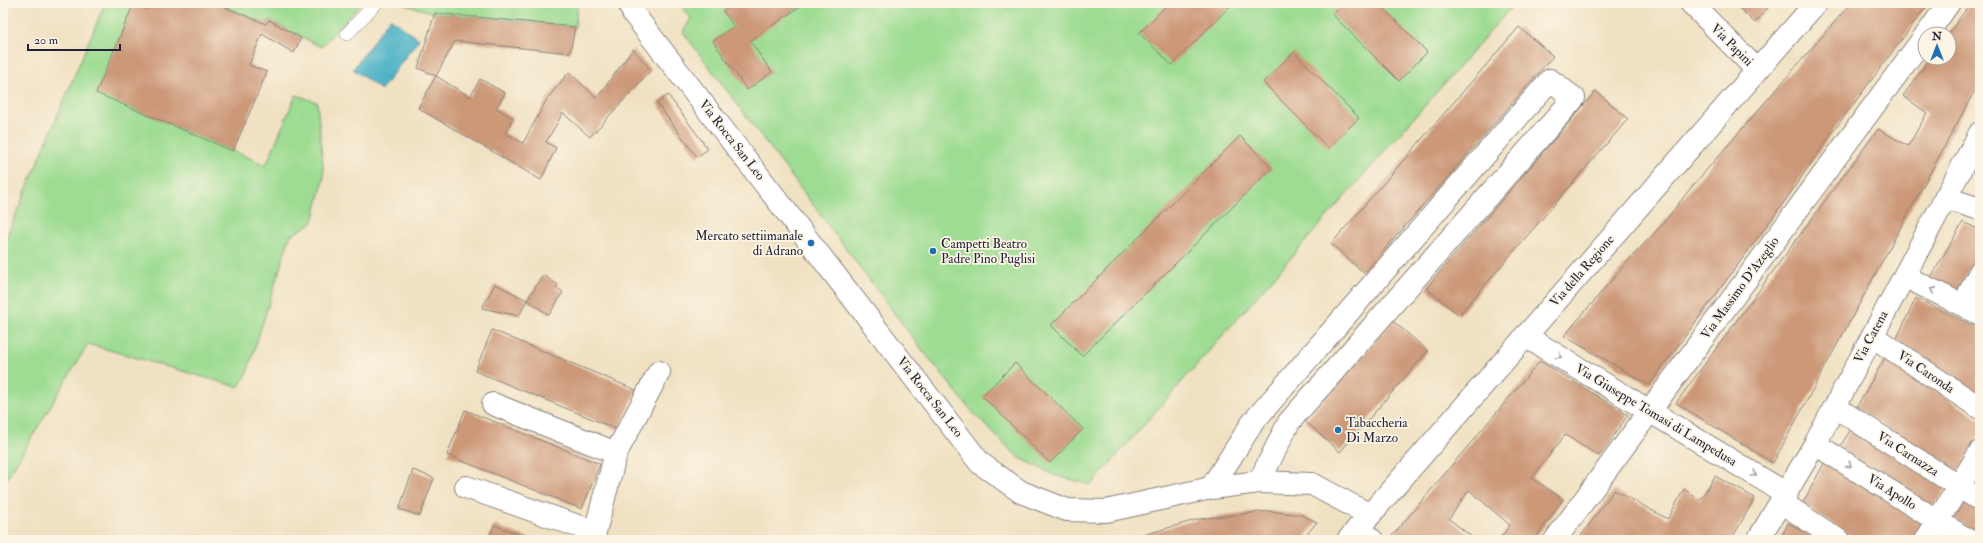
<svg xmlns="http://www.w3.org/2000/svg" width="1983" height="543" font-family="'IM FELL Double Pica',serif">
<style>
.green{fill:#9ddc92;stroke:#607f66}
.water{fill:#47b0c5;stroke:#346980}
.building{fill:#cc9878}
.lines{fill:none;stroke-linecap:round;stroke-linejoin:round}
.lane-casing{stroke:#89827e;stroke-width:14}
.street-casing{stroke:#89827e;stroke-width:24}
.secondary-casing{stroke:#89827e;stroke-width:24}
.lane{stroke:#fff;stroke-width:13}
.street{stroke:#fff;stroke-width:22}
.secondary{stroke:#fff;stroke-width:22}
.oneway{stroke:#9c9ca7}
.poi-dot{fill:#1f6fb2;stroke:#fcf5e5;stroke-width:1.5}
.labels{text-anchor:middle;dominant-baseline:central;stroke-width:3.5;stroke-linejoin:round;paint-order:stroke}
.street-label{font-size:13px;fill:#22223b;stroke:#fcf5e5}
.poi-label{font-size:13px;fill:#22223b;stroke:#fcf5e5;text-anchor:start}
</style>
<rect width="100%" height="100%" fill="#fcf5e5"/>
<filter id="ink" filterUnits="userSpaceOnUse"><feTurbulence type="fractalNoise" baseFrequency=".025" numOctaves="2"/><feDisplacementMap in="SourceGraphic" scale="8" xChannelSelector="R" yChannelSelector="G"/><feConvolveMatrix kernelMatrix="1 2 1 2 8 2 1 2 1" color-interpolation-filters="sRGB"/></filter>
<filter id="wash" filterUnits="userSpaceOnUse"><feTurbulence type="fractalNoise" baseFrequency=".012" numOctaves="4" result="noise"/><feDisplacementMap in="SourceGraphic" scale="16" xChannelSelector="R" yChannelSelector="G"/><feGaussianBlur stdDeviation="0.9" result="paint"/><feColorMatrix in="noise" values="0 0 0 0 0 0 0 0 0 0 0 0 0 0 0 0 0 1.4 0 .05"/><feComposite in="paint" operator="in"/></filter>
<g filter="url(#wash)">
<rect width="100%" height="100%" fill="#f0e1c2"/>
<!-- green -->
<path class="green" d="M105 3H150L147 9 134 3 97 93 266 165 296 95 317 102 324 177 313 222 290 236 246 376 238 387 88 344 3 485V245Z
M215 3H362L321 47 269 20 266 24Z
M398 3H578L575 27 435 13Z
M679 3H1515L1091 485 1054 475 1018 457 975 415 919 346 683 32 691 18Z"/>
<!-- water -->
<path class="water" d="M390 18 419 39 381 90 353 69Z"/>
<g id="blocks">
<!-- building -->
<path class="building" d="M134 3 147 9 150 3H215L266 24 269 20 301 38 294 53 262 34 249 65 267 72 233 151 96 93Z
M735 3H805L750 41 772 72 747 90 713 41 734 26 723 11Z
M1169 3H1233L1172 65 1139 33Z
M1343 3H1378L1427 52 1399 81 1332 14Z
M1734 3H1772L1755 23Z
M1851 3H1929L1834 130 1787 198 1649 385 1564 336 1628 261 1661 226 1690 189Z
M1971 3H1980V81L1773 463 1676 403 1878 129 1908 146 1927 113 1903 96 1930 58H1949L1948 34Z
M435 13 575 27 570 53 455 41 436 76 418 68Z
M1519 27 1553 56 1364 273 1331 244Z
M633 49 651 70 590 137 563 113 546 142 556 148 541 180 418 108 436 76 470 97 480 79 505 93 496 108 513 118 505 133 523 143 547 99 569 72 597 98Z
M1294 52 1359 118 1328 148 1263 82Z
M1596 91 1628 119 1459 315 1426 288Z
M668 95 708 149 697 157 657 103Z
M1240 136 1272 168 1082 356 1051 325Z
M1963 222 1980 230V250L1955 294 1930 279Z
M543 275 558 285 556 288 563 292 549 315 527 300Z
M495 284 527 300 519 316 482 308Z
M1916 298 1980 329V397L1896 340Z
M1393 321 1428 351 1340 452 1305 421Z
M492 330 636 390 619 430 475 371Z
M1886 356 1980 420V434L1957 474 1856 408Z
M1540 361 1628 415 1599 456 1565 435 1532 478 1563 499 1534 540H1499L1510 525 1469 490 1449 519 1476 540H1397L1392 536Z
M1015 363 1083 429 1050 463 982 396Z
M465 410 600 464 582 509 447 455Z
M1852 428 1946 487 1934 507 1839 448Z
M1826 460 1925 526 1917 540H1858L1802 504Z
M413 470 434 478 420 516 399 509Z
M1980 472V486L1974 482Z
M1715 476 1755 498 1731 540H1578L1614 490 1668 519 1684 489 1700 500Z
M1963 499 1980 510V535L1951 517Z
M1269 511 1302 515 1317 522 1302 540H1136L1133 538 1199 519Z
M1788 523 1814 537 1819 540H1780Z
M494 525 534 540H488Z
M1939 534 1949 540H1936Z"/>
</g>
</g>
<g filter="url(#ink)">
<use href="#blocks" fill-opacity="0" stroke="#89827e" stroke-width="1"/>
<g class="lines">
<!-- lane casing -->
<g class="lane-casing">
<path id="lane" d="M347 34 376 3"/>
</g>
<!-- street casing -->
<g class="street-casing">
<path id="street" d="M629 3 633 13 980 463 1021 492 1067 510 1106 511 1211 488 1259 482 1312 484 1370 515
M1691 3 1757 70
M1927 34 1949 3
M1945 198 1980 209
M1904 276 1980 314
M1963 305 1980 272
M1525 336 1787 494
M1872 336 1980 408
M493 404 616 453
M1835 407 1980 500
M1815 444 1968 540
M466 487 595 532
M1211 488 1253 422 1550 80 1574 98 1289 422 1259 482
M1781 502 1838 540
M1358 528 1372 540
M595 540V532L616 453 659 372
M1555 540 1925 36
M1758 540 1815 444 1980 133
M1926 540 1980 452"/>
</g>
<!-- secondary casing -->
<g class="secondary-casing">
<path id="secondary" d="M1348 540 1816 3"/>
</g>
<!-- lane -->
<use href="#lane" class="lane"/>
<!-- street -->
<use href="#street" class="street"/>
<!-- secondary -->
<use href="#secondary" class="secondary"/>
</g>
<!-- one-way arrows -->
<defs><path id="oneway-chevron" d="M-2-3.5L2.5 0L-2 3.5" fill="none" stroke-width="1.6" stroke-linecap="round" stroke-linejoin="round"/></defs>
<g class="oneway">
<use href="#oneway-chevron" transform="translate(1933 290) rotate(-153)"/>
<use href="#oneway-chevron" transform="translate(1559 356) rotate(31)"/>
<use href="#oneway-chevron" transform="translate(1849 465) rotate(32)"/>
<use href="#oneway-chevron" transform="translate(1754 474) rotate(31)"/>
</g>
</g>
<!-- markers -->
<g class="poi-dot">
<circle cx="811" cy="243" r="4"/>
<circle cx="933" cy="251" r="4"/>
<circle cx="1338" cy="430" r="4"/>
</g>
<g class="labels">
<!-- street labels -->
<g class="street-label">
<text transform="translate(1732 45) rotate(45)">Via Papini</text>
<text transform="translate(732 140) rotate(52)">Via Rocca San Leo</text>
<text transform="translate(1582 271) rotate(-49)">Via della Regione</text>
<text transform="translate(1740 288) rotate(-54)">Via Massimo D'Azeglio</text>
<text transform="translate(1871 337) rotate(-62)">Via Catena</text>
<text transform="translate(1926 372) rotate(34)">Via Caronda</text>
<text transform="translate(930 397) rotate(52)">Via Rocca San Leo</text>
<text transform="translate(1656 415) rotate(31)">Via Giuseppe Tomasi di Lampedusa</text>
<text transform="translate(1908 454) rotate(33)">Via Carnazza</text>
<text transform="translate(1892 492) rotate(32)">Via Apollo</text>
</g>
<!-- poi labels -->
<g class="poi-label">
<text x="803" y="236" text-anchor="end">Mercato settiimanale<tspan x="803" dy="15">di Adrano</tspan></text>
<text x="941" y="244">Campetti Beatro<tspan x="941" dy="15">Padre Pino Puglisi</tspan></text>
<text x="1346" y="423">Tabaccheria<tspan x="1346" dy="15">Di Marzo</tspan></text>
</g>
</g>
<!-- margin -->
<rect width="1983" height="543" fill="none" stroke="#fcf5e5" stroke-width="16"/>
<!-- north arrow -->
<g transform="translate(1937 46)"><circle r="19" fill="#fcf5e5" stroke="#a5a1a1"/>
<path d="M0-3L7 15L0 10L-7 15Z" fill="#1f6fb2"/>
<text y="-6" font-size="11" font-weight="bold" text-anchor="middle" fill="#22223b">N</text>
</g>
<!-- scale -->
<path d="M28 44v6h92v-6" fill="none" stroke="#22223b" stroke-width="2"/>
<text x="34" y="44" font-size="12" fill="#22223b" stroke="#fcf5e5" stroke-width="3" paint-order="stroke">20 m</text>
</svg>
